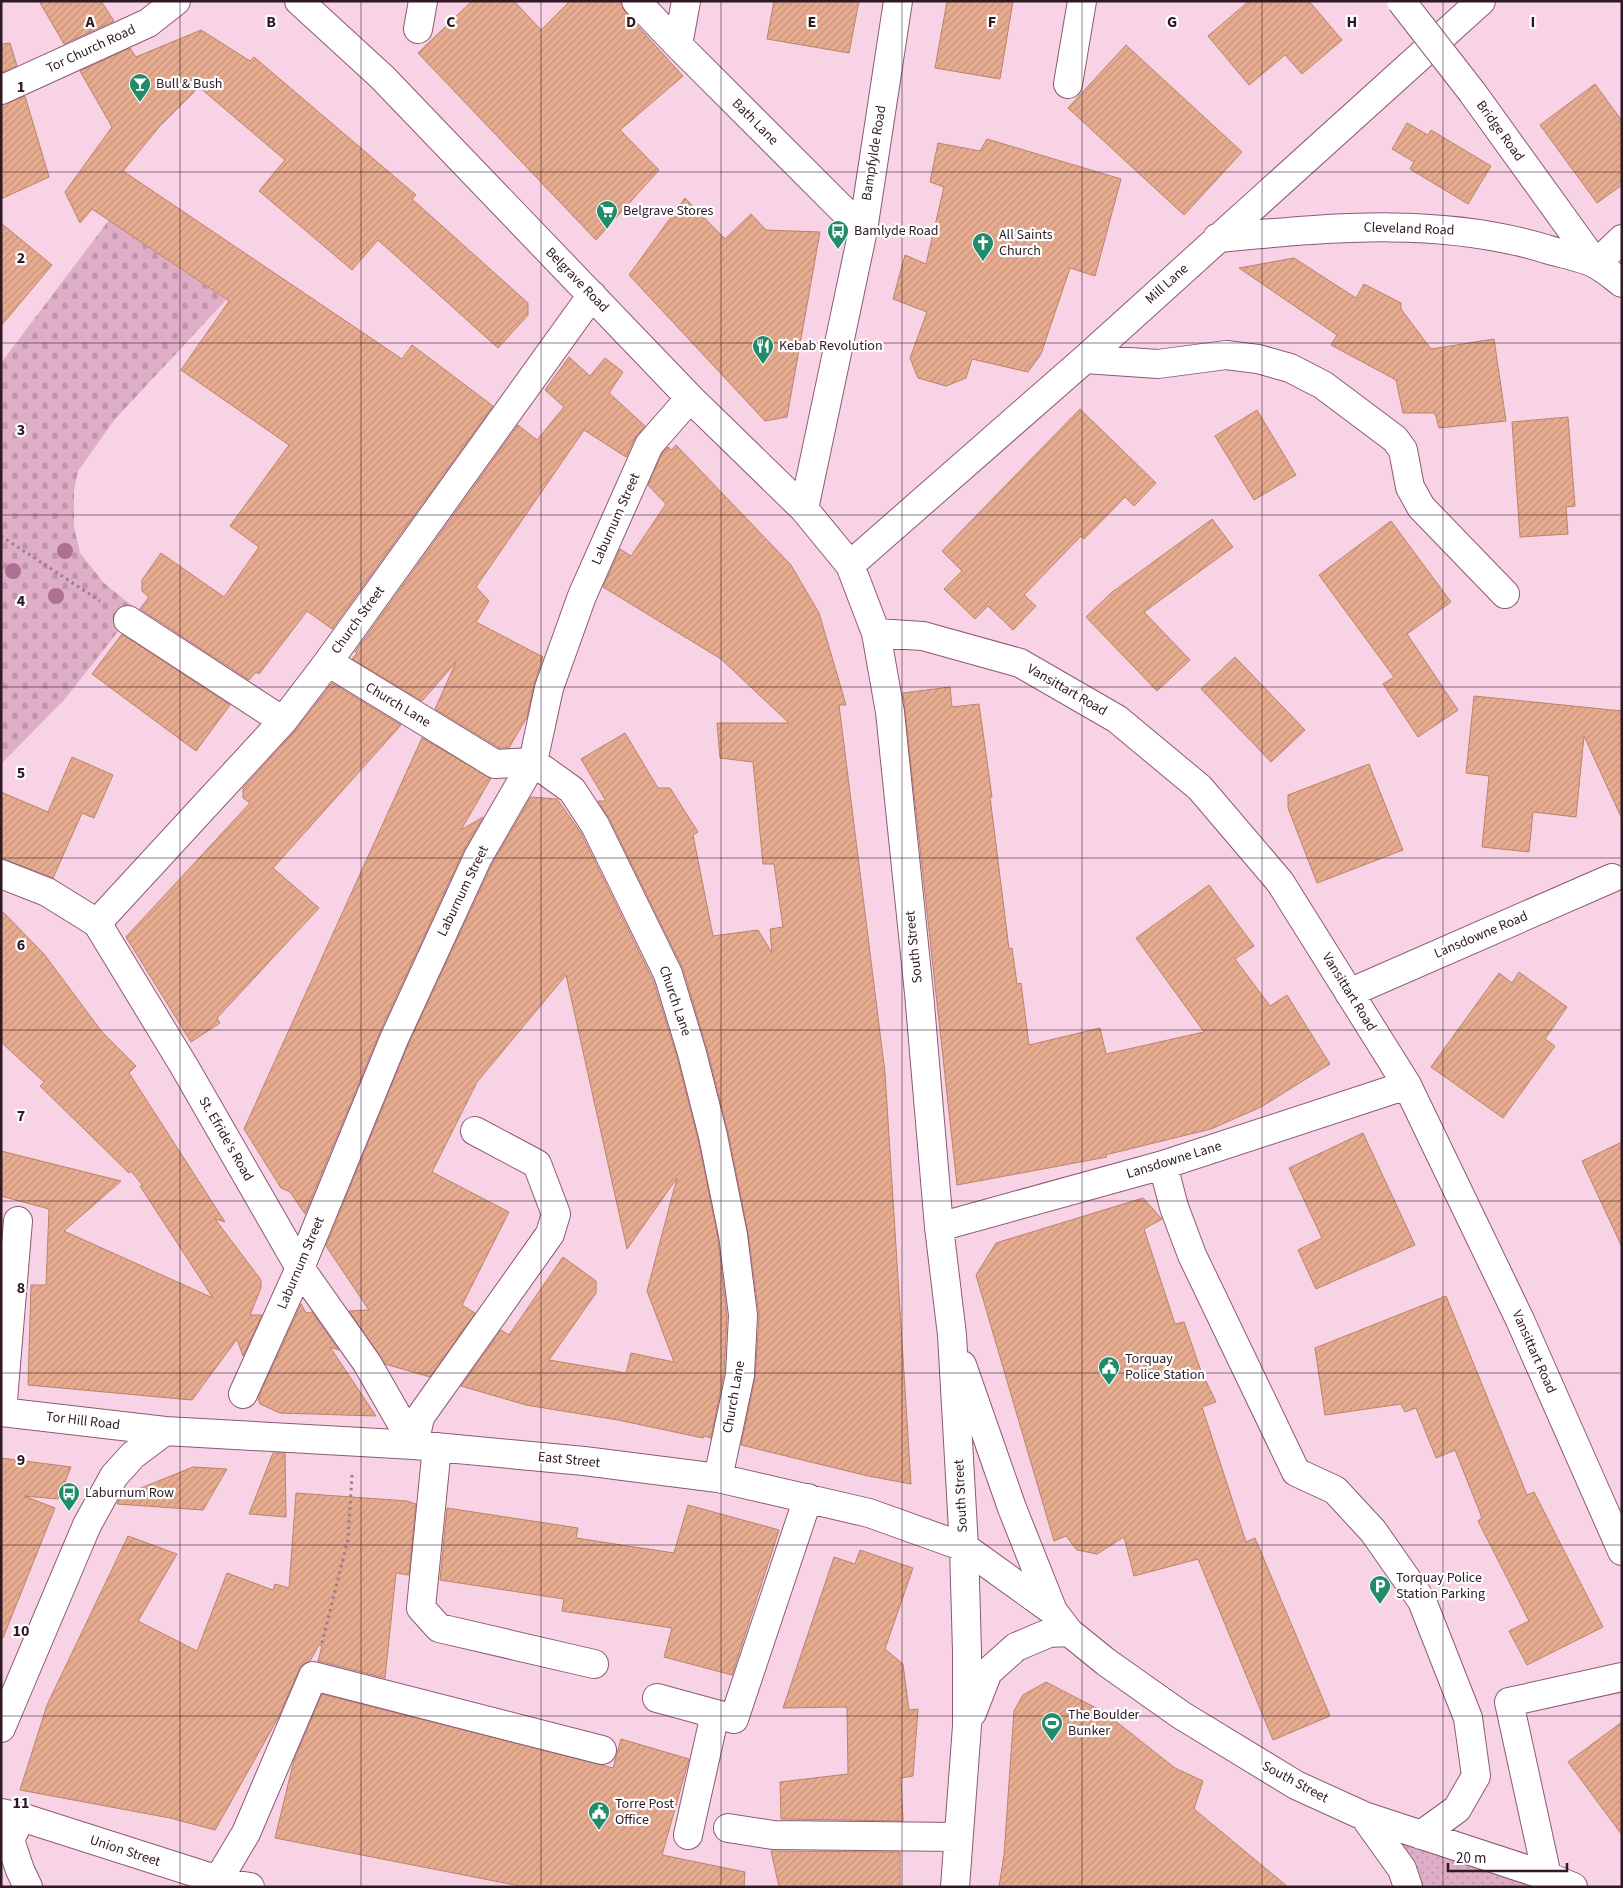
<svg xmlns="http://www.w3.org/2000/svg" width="1623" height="1888" font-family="'Source Sans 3',sans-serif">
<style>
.grass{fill:url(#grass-dots)}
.cemetery{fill:url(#cemetery-stones)}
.building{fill:url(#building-hatch);stroke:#bb8368}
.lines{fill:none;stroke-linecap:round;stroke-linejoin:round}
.minor-casing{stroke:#8d5975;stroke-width:30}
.path{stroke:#9a7c8b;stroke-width:3;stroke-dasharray:2.5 4;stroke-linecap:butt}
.minor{stroke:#fff;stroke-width:28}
.minor-bridge-casing{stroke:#8d5975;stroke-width:30;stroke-linecap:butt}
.minor-bridge{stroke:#fff;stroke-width:28}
.tree{fill:#ac7093}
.grid{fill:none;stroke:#2e1925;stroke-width:1;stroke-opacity:0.55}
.labels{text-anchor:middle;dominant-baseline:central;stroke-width:4.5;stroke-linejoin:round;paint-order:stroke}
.street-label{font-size:14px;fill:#2e1925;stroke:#fff}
.poi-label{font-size:14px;fill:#2e1925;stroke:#fff;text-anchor:start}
.grid-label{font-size:16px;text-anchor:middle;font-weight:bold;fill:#2e1925;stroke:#fff;stroke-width:4.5;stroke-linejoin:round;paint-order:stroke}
</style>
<defs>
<pattern id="grass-dots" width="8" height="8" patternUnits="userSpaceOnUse" patternTransform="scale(1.25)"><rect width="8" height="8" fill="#deadc6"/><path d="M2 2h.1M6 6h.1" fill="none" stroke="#bf94aa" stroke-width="1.8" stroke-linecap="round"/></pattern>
<pattern id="cemetery-stones" width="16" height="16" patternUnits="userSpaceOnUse" patternTransform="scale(1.25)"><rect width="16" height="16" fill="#deadc6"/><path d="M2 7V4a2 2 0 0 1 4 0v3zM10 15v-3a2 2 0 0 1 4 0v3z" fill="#bf94aa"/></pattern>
<pattern id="building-hatch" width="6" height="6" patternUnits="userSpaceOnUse" patternTransform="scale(1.25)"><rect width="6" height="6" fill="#e7ac90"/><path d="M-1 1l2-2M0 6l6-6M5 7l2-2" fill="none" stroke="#c6937c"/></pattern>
</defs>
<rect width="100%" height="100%" fill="#f8d3e5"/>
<!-- grass -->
<path class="grass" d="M1364 1816 1573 1887H1408Z"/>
<!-- cemetery -->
<path class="cemetery" d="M109 220 226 300 115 419 78 471 74 491V527L80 553 104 583 136 609 64 700 1 764V363Z"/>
<!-- building -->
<path class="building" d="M39 1H101L114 21 64 44Z
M472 1H514L541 30 570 1H620L625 12 683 76 620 130 659 170 596 240 418 53Z
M774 1H859L849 53 767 39Z
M947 1H1013L1000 79 935 68Z
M1249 1H1309L1342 40 1302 74 1285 55 1249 85 1208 36Z
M201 30 250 61 254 57 416 195 412 199 528 303V315L498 348 378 240 352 270 259 191 285 160 199 87 159 127 123 171 402 359 412 345 493 406 332 629 307 611 259 674 256 672 249 680 140 609 149 597 142 591V580L161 553 224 597 259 547 230 526 289 445 181 370 229 301 92 209 80 223 65 192 112 127 80 71 130 48 136 57Z
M10 43 17 66 1 73V44Z
M1126 45 1242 152 1184 215 1068 108Z
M1595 84 1622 121V185L1597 203 1540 125Z
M25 96 49 177 1 199V105Z
M1407 123 1428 135 1431 130 1491 166 1468 204 1410 169 1414 162 1392 149Z
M987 139 1121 179 1095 276 1070 268 1041 354 1028 372 972 359 966 378 946 386 918 378 910 358 927 312 893 299 905 255 926 264 944 187 930 182 938 143 980 151Z
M685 198 725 239 751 214 766 230 820 232 787 417 765 421 629 275Z
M1 223 52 265 1 326Z
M1294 258 1356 298 1364 284 1401 303V309L1431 349 1494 339 1506 421 1439 428 1435 413H1403L1396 380 1331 345 1337 335 1239 268Z
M569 357 590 376 605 358 623 372 609 393 645 426 635 438 626 457 584 430 476 587 489 601 476 622 543 657 534 685 527 717 509 748H499L435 709 456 662 422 701 352 659 357 653 355 652 518 425 537 440 564 407 545 390Z
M1080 409 1156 483 1134 506 1125 497 1084 539 1081 536 1024 595 1036 606 1013 630 988 606 975 619 944 589 962 571 942 551Z
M1257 410 1296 475 1254 500 1215 436Z
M1568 417 1575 506 1566 507 1568 534 1520 537 1512 422Z
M676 445 791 565 819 613 846 705H839L885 1073 911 1484 868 1476 741 1445 755 1378 759 1316 748 1233 728 1132 707 1049 683 969 609 818 598 801H606L581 759 625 733 658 788H670L698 832 693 835 713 936 758 930 772 953 770 929 783 927 774 864H763L753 762 720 758 717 723H789L721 659 603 587 620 549 631 556 666 504 648 485 662 453 668 447 671 450Z
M1212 519 1233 547 1144 612 1190 660 1157 691 1086 617 1111 593Z
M1391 521 1451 602 1407 634 1458 710 1418 737 1383 684 1394 677 1319 575Z
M122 634 230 705 196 751 92 674Z
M1235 657 1305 730 1271 762 1201 689Z
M332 683 401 725 273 868 319 908 217 1018 220 1023 191 1042 126 937 250 803 243 798V788L294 732Z
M950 687 952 707 979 704 992 797H990L1009 949 1012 948 1017 984 1021 983 1029 1045 1100 1028 1106 1054 1204 1032 1136 938 1209 885 1254 946 1235 959 1270 1006 1287 995 1330 1064 1261 1107 1211 1129 1105 1155 1107 1157 957 1185 903 693Z
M1474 696 1622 711V819L1584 736 1576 817 1533 812 1529 852 1482 847 1489 776 1466 773Z
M422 738 491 778 461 830 483 817 464 850 380 1032 305 1214 290 1192 281 1188 244 1129Z
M72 757 113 775 94 818 82 813 53 878 1 858V792L48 812Z
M1369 764 1403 850 1317 883 1288 808V795Z
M531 797 557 799 581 833 653 980 677 1057 698 1139 718 1238 727 1316 724 1373 711 1438 704 1436 703 1438 618 1420 526 1405 461 1386 501 1330 509 1335 563 1257 596 1281V1293L549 1360 626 1373 631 1353 674 1362 647 1291 677 1178 627 1249 566 975 477 1082 432 1172 509 1212 462 1305 475 1313 430 1377 385 1364 349 1311 369 1310 326 1246 408 1045 492 864Z
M1 910 44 954 102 1032 136 1066 129 1073 225 1222 215 1219 261 1280V1288L250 1315H262L243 1356 237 1339 192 1400 28 1385 31 1285H46L49 1209 1 1196V1151L121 1181 64 1231 213 1298 140 1186H143L131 1171 129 1173 40 1086 44 1082 1 1042Z
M1519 972 1567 1007 1545 1039 1555 1046 1503 1118 1431 1067 1499 973 1512 983Z
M1363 1133 1415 1245 1316 1289 1298 1250 1322 1238 1289 1168Z
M1622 1142V1247L1582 1161Z
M1143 1198 1162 1219 1144 1229 1175 1324 1184 1322 1201 1371 1216 1402 1202 1407 1246 1542 1255 1538 1330 1716 1273 1740 1198 1559 1134 1576 1124 1537 1097 1554 1077 1550 1066 1536 1054 1541 976 1275 996 1243Z
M1446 1296 1527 1495 1534 1492 1603 1627 1527 1665 1509 1631 1529 1621 1478 1521 1482 1518 1455 1450 1436 1458 1416 1408 1405 1412 1401 1404 1325 1415 1315 1348Z
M301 1304 306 1313 312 1312 339 1350 330 1347 376 1416 280 1413 260 1404 258 1398Z
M273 1453H285L286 1517 249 1514Z
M1 1458 71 1467 58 1499 24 1496 55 1508 3 1638H1Z
M193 1467 227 1469 203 1510 117 1504 121 1496Z
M296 1493 407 1501 416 1504 409 1575 396 1573 385 1678 318 1661 322 1646 319 1645 310 1661 303 1664 299 1670 278 1718 215 1830 170 1818 20 1790 47 1705 128 1536 177 1554 138 1621 197 1651 227 1573 273 1590 275 1584 289 1588Z
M688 1505 779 1530 732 1675 664 1657 672 1628 562 1611 564 1599 440 1580 447 1508 578 1528 576 1538 674 1553Z
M860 1550 913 1568 885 1649 903 1664 909 1710 918 1709 913 1776 901 1778 903 1821 781 1819 780 1782 848 1774 847 1707 783 1708 834 1557 855 1564Z
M1046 1682 1104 1712 1175 1768 1203 1781 1194 1809 1288 1887H999L1004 1855 1014 1711 1023 1695Z
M322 1694 613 1768 621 1739 689 1759 662 1855 745 1872 744 1887H525L275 1838 294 1760Z
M1622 1722V1835L1568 1762Z
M771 1851 900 1852V1887H779Z"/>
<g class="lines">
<!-- minor casing -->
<g class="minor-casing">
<path id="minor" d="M299 1 382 77 690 398 804 509 850 565 876 633 890 712 919 993 939 1227 952 1335 964 1547 967 1651V1726L955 1887
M636 1 678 45
M686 1 678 45 863 230
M418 29 423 1
M1068 84 1082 1
M1 90 148 23 176 1
M1472 92 1596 264 1622 239
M1217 238C1328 228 1439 216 1546 249 1561 254 1584 257 1597 265 1606 270 1614 277 1622 283
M1085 359 1158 364 1226 355 1258 359 1290 368 1323 385 1395 439 1403 450 1410 487 1421 507 1505 594
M804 509 863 230 898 1
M850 565 1085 359 1481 1
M128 620 283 721
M876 633 923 636 1020 663 1117 719 1200 788 1280 882 1407 1085 1520 1320 1622 1551
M328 662 495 764 533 762 572 790 595 825 668 974 692 1053 713 1136 733 1235 743 1315 740 1375 718 1478
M1 874 47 892 97 923 184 1066 300 1268 367 1363 414 1445
M97 923 283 721 328 662 592 295
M1349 993 1612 878
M1163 1165 1174 1207 1192 1255 1296 1472 1335 1490 1373 1531 1422 1601 1468 1718 1476 1776 1457 1809 1421 1835
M939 1227 1163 1165 1407 1085
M962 1365 1012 1508 1053 1611
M243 1394 300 1268 394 1039 478 857 533 762 549 688 582 596 649 445 690 398
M1 1412 165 1431 414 1445 584 1461 718 1478 869 1513 964 1547 1053 1611 1069 1632 1106 1662 1181 1715 1296 1785 1364 1816 1547 1876 1573 1887
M2 1412 18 1221
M414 1445 420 1417 550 1234 556 1214 537 1164 475 1131
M437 1447 421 1608 439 1628 594 1664
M657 1698 734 1719 808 1498
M972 1713 988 1672 1016 1647 1049 1633 1069 1632
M1 1728 87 1525 114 1476 133 1455 165 1431
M1 1813 21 1817 231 1884 250 1887
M1364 1816 1402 1869 1408 1887
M21 1817 10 1840 20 1870 28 1887
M728 1828 773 1835 958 1837
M688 1835 715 1714
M1547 1876 1509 1702 1622 1677
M218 1880 246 1833 313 1676 602 1750"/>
</g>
<!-- path -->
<path class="path" d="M1 536 100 601
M322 1643 348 1539 352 1475"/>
<!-- minor -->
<use href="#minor" class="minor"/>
<!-- minor-bridge casing -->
<g class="minor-bridge-casing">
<path id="minor-bridge" d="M1401 1 1472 92"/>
</g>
<!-- minor-bridge -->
<use href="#minor-bridge" class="minor-bridge"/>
</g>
<!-- trees -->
<g class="tree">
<circle cx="65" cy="551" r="8"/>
<circle cx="13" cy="571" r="8"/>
<circle cx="56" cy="596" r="8"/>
</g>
<!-- grid -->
<path class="grid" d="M180 1V1887M361 1V1887M541 1V1887M721 1V1887M902 1V1887M1082 1V1887M1262 1V1887M1443 1V1887M1 172H1622M1 343H1622M1 515H1622M1 687H1622M1 858H1622M1 1030H1622M1 1201H1622M1 1373H1622M1 1545H1622M1 1716H1622"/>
<!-- icons -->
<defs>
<g id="bar-pin" transform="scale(1.125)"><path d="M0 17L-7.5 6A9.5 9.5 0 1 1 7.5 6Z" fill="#218c69" stroke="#fff"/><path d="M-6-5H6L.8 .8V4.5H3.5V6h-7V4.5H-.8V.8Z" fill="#fff"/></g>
<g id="supermarket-pin" transform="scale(1.125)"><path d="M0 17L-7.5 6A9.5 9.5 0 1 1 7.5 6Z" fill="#218c69" stroke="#fff"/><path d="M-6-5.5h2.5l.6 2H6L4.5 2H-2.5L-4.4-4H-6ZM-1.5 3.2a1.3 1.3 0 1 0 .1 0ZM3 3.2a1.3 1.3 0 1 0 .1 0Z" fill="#fff"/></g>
<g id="bus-pin" transform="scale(1.125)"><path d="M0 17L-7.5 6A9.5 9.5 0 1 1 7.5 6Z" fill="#218c69" stroke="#fff"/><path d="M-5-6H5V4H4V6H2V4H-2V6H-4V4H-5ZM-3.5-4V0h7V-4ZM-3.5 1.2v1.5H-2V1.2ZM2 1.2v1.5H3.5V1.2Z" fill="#fff"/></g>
<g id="church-pin" transform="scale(1.125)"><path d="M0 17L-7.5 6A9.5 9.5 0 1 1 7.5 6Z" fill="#218c69" stroke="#fff"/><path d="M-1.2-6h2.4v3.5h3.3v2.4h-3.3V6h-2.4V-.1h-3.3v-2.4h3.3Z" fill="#fff"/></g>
<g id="restaurant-pin" transform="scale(1.125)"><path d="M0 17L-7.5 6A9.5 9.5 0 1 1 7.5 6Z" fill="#218c69" stroke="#fff"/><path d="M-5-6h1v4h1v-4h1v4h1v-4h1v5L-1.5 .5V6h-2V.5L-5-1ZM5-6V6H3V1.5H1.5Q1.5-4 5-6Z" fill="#fff"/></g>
<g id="civic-pin" transform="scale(1.125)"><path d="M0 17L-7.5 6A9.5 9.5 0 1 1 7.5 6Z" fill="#218c69" stroke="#fff"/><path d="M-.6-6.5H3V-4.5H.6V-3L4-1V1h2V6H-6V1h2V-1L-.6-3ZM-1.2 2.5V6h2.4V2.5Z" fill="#fff"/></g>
<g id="parking-pin" transform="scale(1.125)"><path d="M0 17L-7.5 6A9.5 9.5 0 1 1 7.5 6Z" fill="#218c69" stroke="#fff"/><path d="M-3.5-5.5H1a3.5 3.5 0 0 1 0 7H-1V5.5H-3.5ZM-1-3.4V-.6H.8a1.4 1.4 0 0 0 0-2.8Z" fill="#fff"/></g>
<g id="stadium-pin" transform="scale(1.125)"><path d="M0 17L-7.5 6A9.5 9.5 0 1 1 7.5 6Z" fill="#218c69" stroke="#fff"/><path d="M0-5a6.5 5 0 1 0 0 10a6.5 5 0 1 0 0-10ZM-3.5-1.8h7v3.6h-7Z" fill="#fff"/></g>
</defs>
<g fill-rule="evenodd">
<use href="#bar-pin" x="140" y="84"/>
<use href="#supermarket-pin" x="607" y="211"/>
<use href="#bus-pin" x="838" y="231"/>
<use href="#church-pin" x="983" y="243"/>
<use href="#restaurant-pin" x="763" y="346"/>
<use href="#civic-pin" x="1109" y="1367"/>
<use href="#bus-pin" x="69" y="1493"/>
<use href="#parking-pin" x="1380" y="1586"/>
<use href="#stadium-pin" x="1052" y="1723"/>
<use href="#civic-pin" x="599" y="1812"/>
</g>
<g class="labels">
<!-- street labels -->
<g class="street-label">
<text transform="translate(91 49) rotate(-25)">Tor Church Road</text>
<text transform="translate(755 122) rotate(45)">Bath Lane</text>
<text transform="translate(1500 131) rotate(54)">Bridge Road</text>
<text transform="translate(874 153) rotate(-81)">Bampfylde Road</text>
<text transform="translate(1409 229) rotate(2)">Cleveland Road</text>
<text transform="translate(577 280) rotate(46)">Belgrave Road</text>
<text transform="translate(1167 284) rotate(-42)">Mill Lane</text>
<text transform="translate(616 519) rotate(-66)">Laburnum Street</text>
<text transform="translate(358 620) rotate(-54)">Church Street</text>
<text transform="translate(1067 690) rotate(30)">Vansittart Road</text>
<text transform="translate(398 705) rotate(31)">Church Lane</text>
<text transform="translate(463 891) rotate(-64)">Laburnum Street</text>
<text transform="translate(1481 935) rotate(-23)">Lansdowne Road</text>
<text transform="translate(914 947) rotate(-96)">South Street</text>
<text transform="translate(1349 992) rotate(58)">Vansittart Road</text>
<text transform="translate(675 1001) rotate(71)">Church Lane</text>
<text transform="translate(226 1139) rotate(60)">St. Efride's Road</text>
<text transform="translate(1174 1160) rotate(-17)">Lansdowne Lane</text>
<text transform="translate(301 1263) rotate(-67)">Laburnum Street</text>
<text transform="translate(1534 1352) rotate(66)">Vansittart Road</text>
<text transform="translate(734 1397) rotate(-80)">Church Lane</text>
<text transform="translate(83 1421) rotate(7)">Tor Hill Road</text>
<text transform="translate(569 1460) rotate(6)">East Street</text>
<text transform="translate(961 1496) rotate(-93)">South Street</text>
<text transform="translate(1295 1782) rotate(28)">South Street</text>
<text transform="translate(125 1851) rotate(18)">Union Street</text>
</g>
<!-- poi labels -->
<g class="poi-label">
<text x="156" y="84">Bull &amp; Bush</text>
<text x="623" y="211">Belgrave Stores</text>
<text x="854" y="231">Bamlyde Road</text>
<text x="999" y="235">All Saints<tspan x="999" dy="16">Church</tspan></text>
<text x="779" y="346">Kebab Revolution</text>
<text x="1125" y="1359">Torquay<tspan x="1125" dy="16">Police Station</tspan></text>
<text x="85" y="1493">Laburnum Row</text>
<text x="1396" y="1578">Torquay Police<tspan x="1396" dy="16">Station Parking</tspan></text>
<text x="1068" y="1715">The Boulder<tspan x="1068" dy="16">Bunker</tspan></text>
<text x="615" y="1804">Torre Post<tspan x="615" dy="16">Office</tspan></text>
</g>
</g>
<g class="grid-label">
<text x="90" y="27">A</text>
<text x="271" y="27">B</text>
<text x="451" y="27">C</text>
<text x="631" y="27">D</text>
<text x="812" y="27">E</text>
<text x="992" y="27">F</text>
<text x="1172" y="27">G</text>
<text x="1352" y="27">H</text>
<text x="1533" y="27">I</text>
<text x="21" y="92">1</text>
<text x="21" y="263">2</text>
<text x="21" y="435">3</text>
<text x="21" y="606">4</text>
<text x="21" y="778">5</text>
<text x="21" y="950">6</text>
<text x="21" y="1121">7</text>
<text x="21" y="1293">8</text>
<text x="21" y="1465">9</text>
<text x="21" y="1636">10</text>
<text x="21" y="1808">11</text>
</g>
<!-- border -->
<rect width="1623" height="1888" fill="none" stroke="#2e1925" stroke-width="5"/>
<!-- scale -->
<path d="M1448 1863v8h119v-8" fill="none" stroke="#2e1925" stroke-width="2.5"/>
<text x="1456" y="1863" font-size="15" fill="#2e1925" stroke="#ffffff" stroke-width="4" paint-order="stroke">20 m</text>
</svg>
